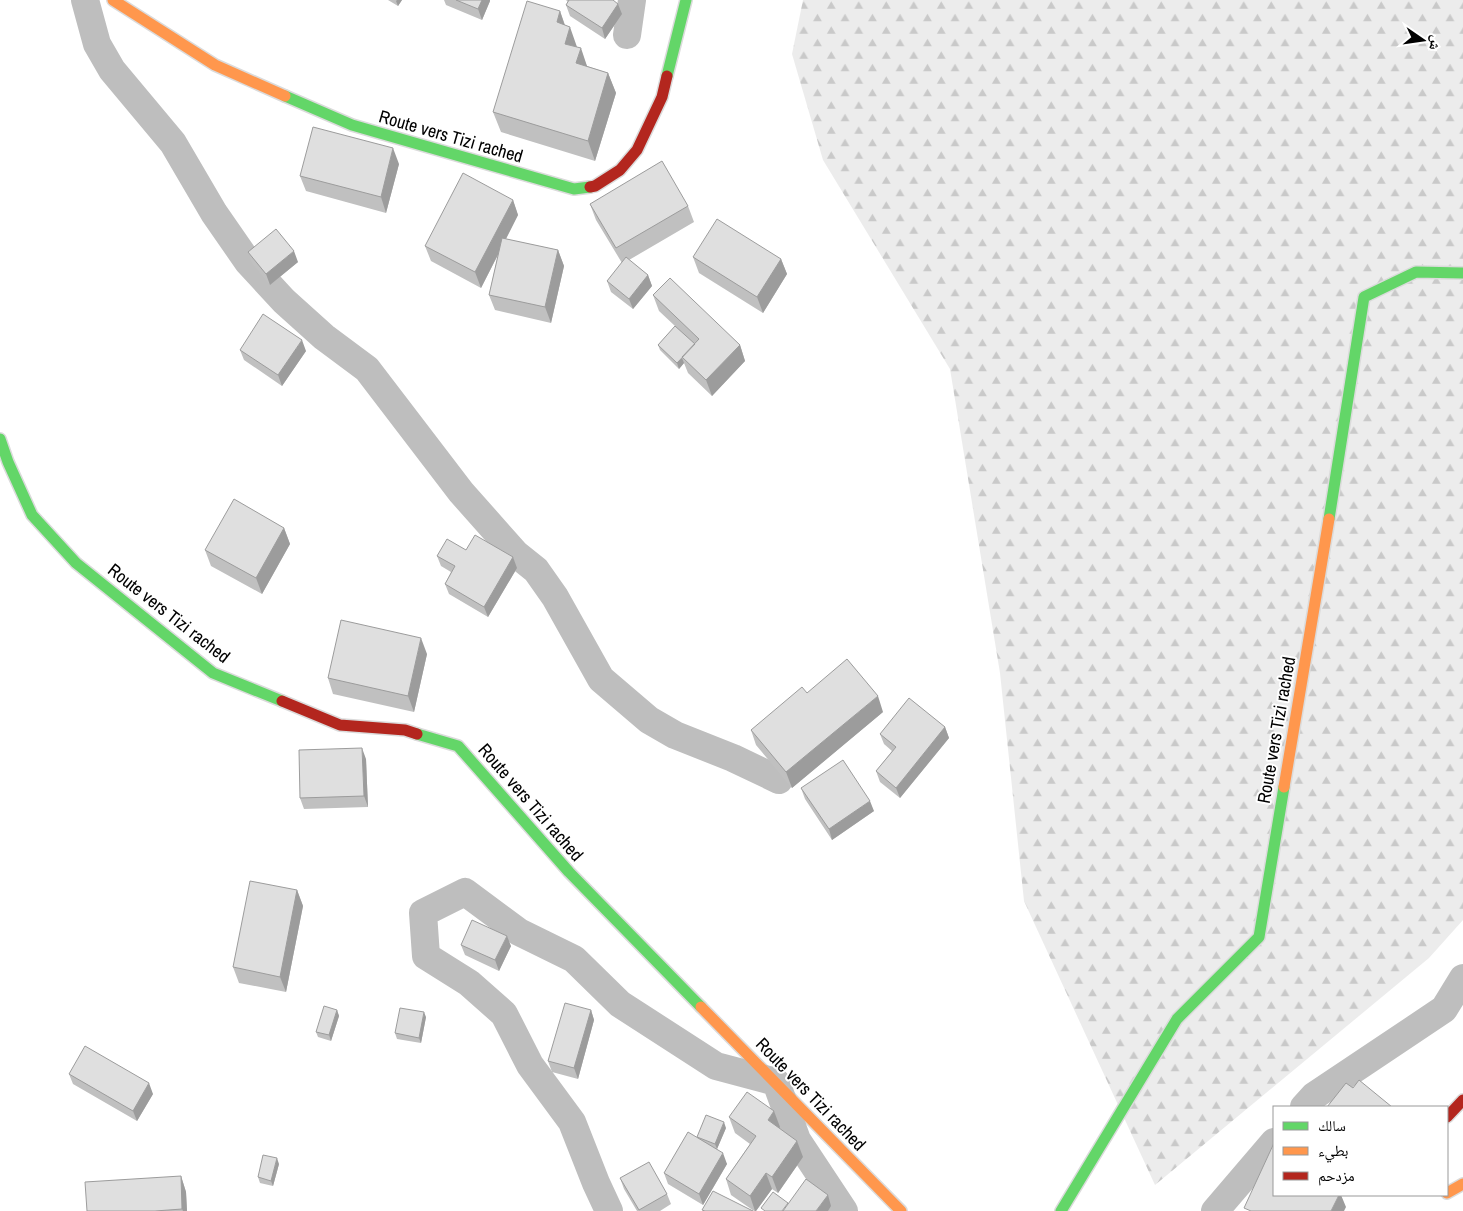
<svg xmlns="http://www.w3.org/2000/svg" width="1463" height="1211" font-family="'Archivo Narrow','Noto Naskh Arabic',sans-serif">
<style>
.forest{fill:url(#forest-firs)}
.lines{fill:none;stroke-linecap:round;stroke-linejoin:round}
.fast-casing{stroke:#dbdbdb;stroke-width:14}
.slow-casing{stroke:#dbdbdb;stroke-width:14}
.jam-casing{stroke:#dbdbdb;stroke-width:14}
.street{stroke:#bebebe;stroke-width:28}
.fast{stroke:#63d668;stroke-width:11}
.slow{stroke:#ff974d;stroke-width:11}
.jam{stroke:#b3261e;stroke-width:11}
.wall{fill:#c0c0c0}
.shaded-wall{fill:#9c9c9c}
.building{fill:#dfdfdf;stroke:#9c9c9c}
.labels{text-anchor:middle;dominant-baseline:central;stroke-width:4;stroke-linejoin:round;paint-order:stroke}
.street-label{font-size:18px;fill:#000;stroke:#fff}
</style>
<defs>
<pattern id="forest-firs" width="22" height="20" patternUnits="userSpaceOnUse" patternTransform="scale(1.25)"><rect width="22" height="20" fill="#ececec"/><path d="M5 1l3.5 6h-7zM16 11l3.5 6h-7z" fill="#c9c9c9"/></pattern>
</defs>
<rect width="100%" height="100%" fill="#fff"/>
<!-- forest -->
<path class="forest" d="M803 0H1463V920L1429 958 1155 1185 1024 901 1000 673 950 369 823 160 792 54Z"/>
<g class="lines">
<!-- fast casing -->
<g class="fast-casing">
<path id="fast" d="M667 76 686 0
M285 96 352 125 574 189 590 187
M0 439 8 462 32 515 76 563 213 673 282 701
M1329 519 1364 297 1416 272 1463 273
M417 734 458 746 569 872 701 1007
M1061 1211 1177 1019 1259 937 1284 787"/>
</g>
<!-- slow casing -->
<g class="slow-casing">
<path id="slow" d="M113 0 215 65 285 96
M1284 787 1329 519
M701 1007 901 1211
M1447 1193 1463 1184"/>
</g>
<!-- jam casing -->
<g class="jam-casing">
<path id="jam" d="M590 187 595 186 620 170 637 150 662 97 667 76
M282 701 340 725 405 730 417 734
M1447 1117 1463 1100"/>
</g>
<!-- street -->
<path class="street" d="M85 0 97 44 112 70 173 143 214 213 248 262 284 301 324 337 367 369 461 492 516 554 536 570 555 597 601 679 649 720 675 735 733 758 779 780
M627 35 632 0
M1304 1107 1314 1096 1444 1009 1463 978
M609 1211 596 1183 572 1122 530 1065 504 1014 469 983 426 956 423 913 465 892 519 932 574 959 620 1004 716 1066 776 1082 797 1140 844 1211
M1215 1211 1274 1142"/>
<!-- fast -->
<use href="#fast" class="fast"/>
<!-- slow -->
<use href="#slow" class="slow"/>
<!-- jam -->
<use href="#jam" class="jam"/>
</g>
<!-- wall -->
<path class="wall" d="M388 0H402L398 6Z
M444 0H490V1L482 20 446 5Z
M566 0H613L622 14 605 39 570 16 566 5 568 2Z
M560 11 565 25 587 66 608 73 616 93 595 161 501 132 493 112Z
M399 164 386 213 306 191 300 176Z
M513 200 518 215 506 239 558 250 564 266 551 323 495 310 489 295 498 255 481 288 431 261 425 246Z
M590 204 688 206 694 222 629 260 648 275 652 286 633 309 611 292 607 281 622 263 596 220Z
M248 252 298 262 270 285 252 263Z
M693 257 781 259 787 274 763 313 699 273Z
M653 295 740 345 745 361 712 396 688 373 684 363 679 369 660 350 658 345 675 326 659 311Z
M240 350 306 351 282 386 244 360Z
M284 528 290 544 262 594 211 566 205 550Z
M466 550 513 557 517 568 488 617 449 594 445 584 451 572 441 566 437 556Z
M427 654 414 712 333 694 328 678Z
M883 712 792 788 756 745 751 730Z
M945 727 949 738 900 798 880 782 876 771 892 751 884 744 880 734Z
M366 759 368 807 304 809 300 798Z
M801 788 874 811 832 840 805 799Z
M297 890 303 906 286 992 239 983 233 967Z
M461 945 511 946 499 971 465 955Z
M337 1010 339 1016 331 1041 318 1037 316 1032Z
M591 1010 594 1020 578 1079 552 1072 548 1061Z
M426 1017 421 1043 397 1039 395 1033Z
M69 1074 153 1094 137 1121 73 1084Z
M729 1117 780 1127 779 1128 803 1157 778 1193 772 1189 756 1211H754L731 1195 726 1179 750 1144 735 1133Z
M726 1128 717 1149 727 1164 703 1205 668 1184 664 1173 698 1137Z
M279 1164 273 1186 260 1183 258 1177Z
M181 1176 186 1192 187 1211H87Z
M620 1178 667 1194 671 1204 660 1211H637L624 1189Z"/>
<!-- shaded-wall -->
<path class="shaded-wall" d="M397 0H402L398 6 396 1Z
M482 0H490V1L482 20 478 9Z
M618 4 622 14 605 39 602 28Z
M560 11 567 32 557 22Z
M570 27 577 47 565 44Z
M581 48 588 69 576 63Z
M608 73 616 93 595 161 588 141Z
M393 148 399 164 386 213 381 197Z
M513 200 518 215 481 288 475 272Z
M558 250 564 266 551 323 545 307Z
M294 251 298 262 270 285 266 274Z
M781 259 787 274 763 313 757 297Z
M648 275 652 286 633 309 629 299Z
M302 340 306 351 282 386 278 375Z
M740 345 745 361 712 396 706 380Z
M682 358 684 363 679 369 677 363Z
M284 528 290 544 262 594 256 578Z
M513 557 517 568 488 617 484 607Z
M421 638 427 654 414 712 408 696Z
M878 696 883 712 792 788 786 772Z
M945 727 949 738 900 798 896 788Z
M362 748 366 759 368 807 364 796Z
M870 801 874 811 832 840 829 829Z
M297 890 303 906 286 992 280 977Z
M507 936 511 946 499 971 495 960Z
M337 1010 339 1016 331 1041 329 1035Z
M591 1010 594 1020 578 1079 574 1068Z
M424 1012 426 1017 421 1043 419 1038Z
M149 1083 153 1094 137 1121 133 1111Z
M774 1111 780 1127 774 1136 768 1120Z
M724 1122 726 1128 717 1149 715 1144Z
M797 1141 803 1157 778 1193 772 1177Z
M723 1153 727 1164 703 1205 699 1194Z
M277 1158 279 1164 273 1186 271 1181Z
M766 1173 772 1189 756 1211H755L750 1196Z
M181 1176 186 1192 187 1211H183L182 1209Z
M828 1195 831 1206 828 1211H816Z
M1339 1195H1341L1346 1207 1344 1211H1331Z"/>
<!-- building -->
<path class="building" d="M456 0H482L478 9Z
M569 0H613L618 4 602 28 566 5Z
M527 1 560 11 557 22 570 27 565 44 581 48 576 63 608 73 588 141 493 112Z
M313 127 393 148 381 197 300 176Z
M662 161 688 206 616 248 590 204Z
M463 173 513 200 475 272 425 246Z
M717 219 781 259 757 297 693 257Z
M276 229 294 251 266 274 248 252Z
M502 238 558 250 545 307 489 295Z
M626 257 648 275 629 299 607 281Z
M670 278 740 345 706 380 682 357 699 339 653 295Z
M263 314 302 340 278 375 240 350Z
M675 326 695 344 677 363 658 345Z
M234 499 284 528 256 578 205 550Z
M475 535 513 557 484 607 445 584 455 566 437 556 447 539 466 550Z
M341 620 421 638 408 696 328 678Z
M847 659 878 696 786 772 751 730 802 687 807 693Z
M909 698 945 727 896 788 876 771 896 747 880 734Z
M362 748 364 796 300 798 299 750Z
M843 760 870 801 829 829 801 788Z
M250 881 297 890 280 977 233 967Z
M472 920 507 936 495 960 461 945Z
M565 1003 591 1010 574 1068 548 1061Z
M324 1006 337 1010 329 1035 316 1032Z
M400 1008 424 1012 419 1038 395 1033Z
M85 1046 149 1083 133 1111 69 1074Z
M1359 1080 1392 1107H1327L1346 1083 1353 1088Z
M747 1092 774 1111 768 1120 797 1141 772 1177 766 1173 750 1196 726 1179 756 1136 729 1117Z
M706 1115 724 1122 715 1144 697 1137Z
M688 1132 723 1153 699 1194 664 1173Z
M1274 1143V1195H1339L1331 1211H1251L1244 1208Z
M263 1155 277 1158 271 1181 258 1177Z
M649 1162 667 1194 639 1210 620 1178Z
M181 1176 182 1209 155 1211H87L85 1182Z
M806 1179 828 1195 816 1211H783Z
M713 1191 753 1211H705L702 1210Z
M773 1192 788 1203 782 1211H765L761 1208Z"/>
<g class="labels">
<!-- street labels -->
<g class="street-label">
<text transform="translate(451 136) rotate(16)">Route vers Tizi rached</text>
<text transform="translate(169 613) rotate(38)">Route vers Tizi rached</text>
<text transform="translate(1276 730) rotate(-80)">Route vers Tizi rached</text>
<text transform="translate(531 802) rotate(49)">Route vers Tizi rached</text>
<text transform="translate(811 1094) rotate(46)">Route vers Tizi rached</text>
</g>
</g>
<!-- legend -->
<rect x="1273" y="1106" width="175" height="90" fill="#ffffff" stroke="#999999"/>
<rect x="1283" y="1122" width="25" height="8" fill="#63d668" stroke="#999999"/>
<text x="1318" y="1131" font-size="15" fill="#000000">سالك</text>
<rect x="1283" y="1147" width="25" height="8" fill="#ff974d" stroke="#999999"/>
<text x="1318" y="1156" font-size="15" fill="#000000">بطيء</text>
<rect x="1283" y="1172" width="25" height="8" fill="#b3261e" stroke="#999999"/>
<text x="1318" y="1181" font-size="15" fill="#000000">مزدحم</text>
<!-- north arrow -->
<g transform="translate(1423 40) rotate(103)" stroke="#ffffff" stroke-width="4" paint-order="stroke">
<path d="M0-4L9 19L0 12L-9 19Z" fill="#000000"/>
<text y="-8" font-size="14" font-weight="bold" text-anchor="middle" fill="#000000">ش</text>
</g>
</svg>
